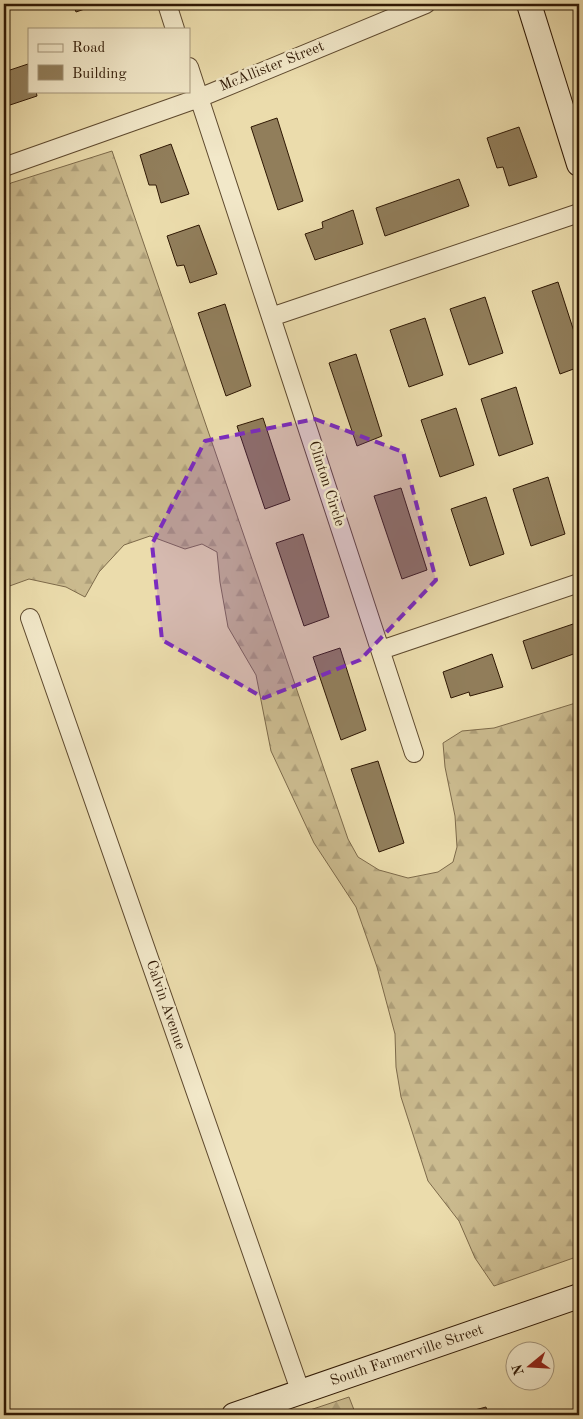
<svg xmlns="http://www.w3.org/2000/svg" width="583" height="1419" font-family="'Old Standard TT',serif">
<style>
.forest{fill:url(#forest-firs);stroke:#7d6a4a}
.building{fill:#917e5b;stroke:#2f1804}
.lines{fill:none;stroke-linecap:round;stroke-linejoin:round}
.street-casing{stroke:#5e492e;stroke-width:20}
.secondary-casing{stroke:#2f1804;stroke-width:26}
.street{stroke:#f2e8c9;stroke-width:18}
.secondary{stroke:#f2e8c9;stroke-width:24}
.marked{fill:#7b2cbf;fill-opacity:0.2;stroke:#7b2cbf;stroke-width:4;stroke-dasharray:10 6;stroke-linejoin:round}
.labels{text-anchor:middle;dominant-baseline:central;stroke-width:5;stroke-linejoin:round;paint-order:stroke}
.street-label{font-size:15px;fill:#2f1804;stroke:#f2e8c9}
</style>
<defs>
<pattern id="forest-firs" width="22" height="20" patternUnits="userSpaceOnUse" patternTransform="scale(1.25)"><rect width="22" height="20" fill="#cbbb8f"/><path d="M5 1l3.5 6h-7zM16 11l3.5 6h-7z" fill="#afa07a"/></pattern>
</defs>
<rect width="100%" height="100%" fill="#ebdcac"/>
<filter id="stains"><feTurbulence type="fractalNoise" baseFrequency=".004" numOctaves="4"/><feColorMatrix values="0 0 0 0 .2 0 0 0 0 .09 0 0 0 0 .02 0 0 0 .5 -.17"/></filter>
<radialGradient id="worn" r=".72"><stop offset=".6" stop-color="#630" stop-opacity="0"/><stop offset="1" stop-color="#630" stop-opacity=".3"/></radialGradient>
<!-- forest -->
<path class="forest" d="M112 151 348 839 358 857 379 870 408 878 438 872 453 862 457 847 455 816 445 767 443 743 462 731 494 728 579 702V1256L494 1286 475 1258 459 1221 428 1181 401 1097 396 1067 395 1034 377 967 356 907 314 843 271 751 256 675 228 627 220 582 217 552 202 544 185 549 150 536 124 545 99 572 85 597 66 587 29 579 4 588V190L11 183Z
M349 1397 356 1415H295Z"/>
<!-- building -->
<path class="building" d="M73 4H99L76 12Z
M28 64 29 91H36L37 96 4 107V72Z
M277 118 303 201 278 210 251 127Z
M519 127 537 177 509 186 503 167 497 168 487 138Z
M171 144 189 194 161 203 156 185H149L140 155Z
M459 179 469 206 385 236 376 208Z
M353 210 363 244 315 260 305 234 323 228 322 222Z
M199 225 217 274 190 283 184 265 177 266 167 236Z
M558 282 579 347V367L560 374 532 291Z
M485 297 503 353 469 365 450 309Z
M225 304 251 386 226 396 198 313Z
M425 318 443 375 409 387 390 330Z
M356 354 382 436 357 446 329 363Z
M516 387 533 444 499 456 481 399Z
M456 408 474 465 440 477 421 420Z
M263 418 290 500 265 509 237 426Z
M548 477 565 534 531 546 513 489Z
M401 488 427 570 402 579 374 496Z
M486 497 504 554 470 566 451 509Z
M303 534 329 617 304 626 276 543Z
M579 622V652L532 669 523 641Z
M340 648 366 730 341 740 313 657Z
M492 654 503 687 470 696 469 692 451 698 443 672Z
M378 761 404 843 379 852 351 769Z
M486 1407 488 1415H456Z"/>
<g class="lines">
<!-- street casing -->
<g class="street-casing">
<path id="street" d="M167 4 175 29
M189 67 414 753
M4 167 199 98 426 4
M271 317 579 213
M30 618 301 1393
M381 650 579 583"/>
</g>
<!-- secondary casing -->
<g class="secondary-casing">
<path id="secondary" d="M529 4 579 164
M234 1415 579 1296"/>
</g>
<!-- street -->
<use href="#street" class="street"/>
<!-- secondary -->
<use href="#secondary" class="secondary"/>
</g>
<!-- marked area -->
<path class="marked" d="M315 419 403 452 436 580 360 660 264 698 162 640 152 544 205 441Z"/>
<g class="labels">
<!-- street labels -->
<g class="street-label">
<text transform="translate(272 67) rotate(-22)">McAllister Street</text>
<text transform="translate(326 484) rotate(72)">Clinton Circle</text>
<text transform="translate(165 1005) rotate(71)">Calvin Avenue</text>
<text transform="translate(407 1356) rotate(-19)">South Farmerville Street</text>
</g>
</g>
<!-- margin -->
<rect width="583" height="1419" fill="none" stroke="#ebdcac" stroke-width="20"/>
<rect x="5" y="5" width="573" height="1409" fill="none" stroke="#2f1804" stroke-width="2.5"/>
<rect x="10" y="10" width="563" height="1399" fill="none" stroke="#2f1804"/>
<!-- legend -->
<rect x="28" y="28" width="162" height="65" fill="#f2e8c9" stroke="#a4957a"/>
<rect x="38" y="44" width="25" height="8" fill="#f2e8c9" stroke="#a4957a"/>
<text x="72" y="52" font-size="15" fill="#2f1804">Road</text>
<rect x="38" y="65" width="25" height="15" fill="#917e5b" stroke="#a4957a"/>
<text x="72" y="78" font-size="15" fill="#2f1804">Building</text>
<!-- north arrow -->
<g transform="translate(530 1366) rotate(252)"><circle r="24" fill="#f2e8c9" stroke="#a4957a"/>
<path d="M0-4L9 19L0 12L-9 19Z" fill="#8f2418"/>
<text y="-8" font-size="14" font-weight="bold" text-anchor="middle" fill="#2f1804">N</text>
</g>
<rect width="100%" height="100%" filter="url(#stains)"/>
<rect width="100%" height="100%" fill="url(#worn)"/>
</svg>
